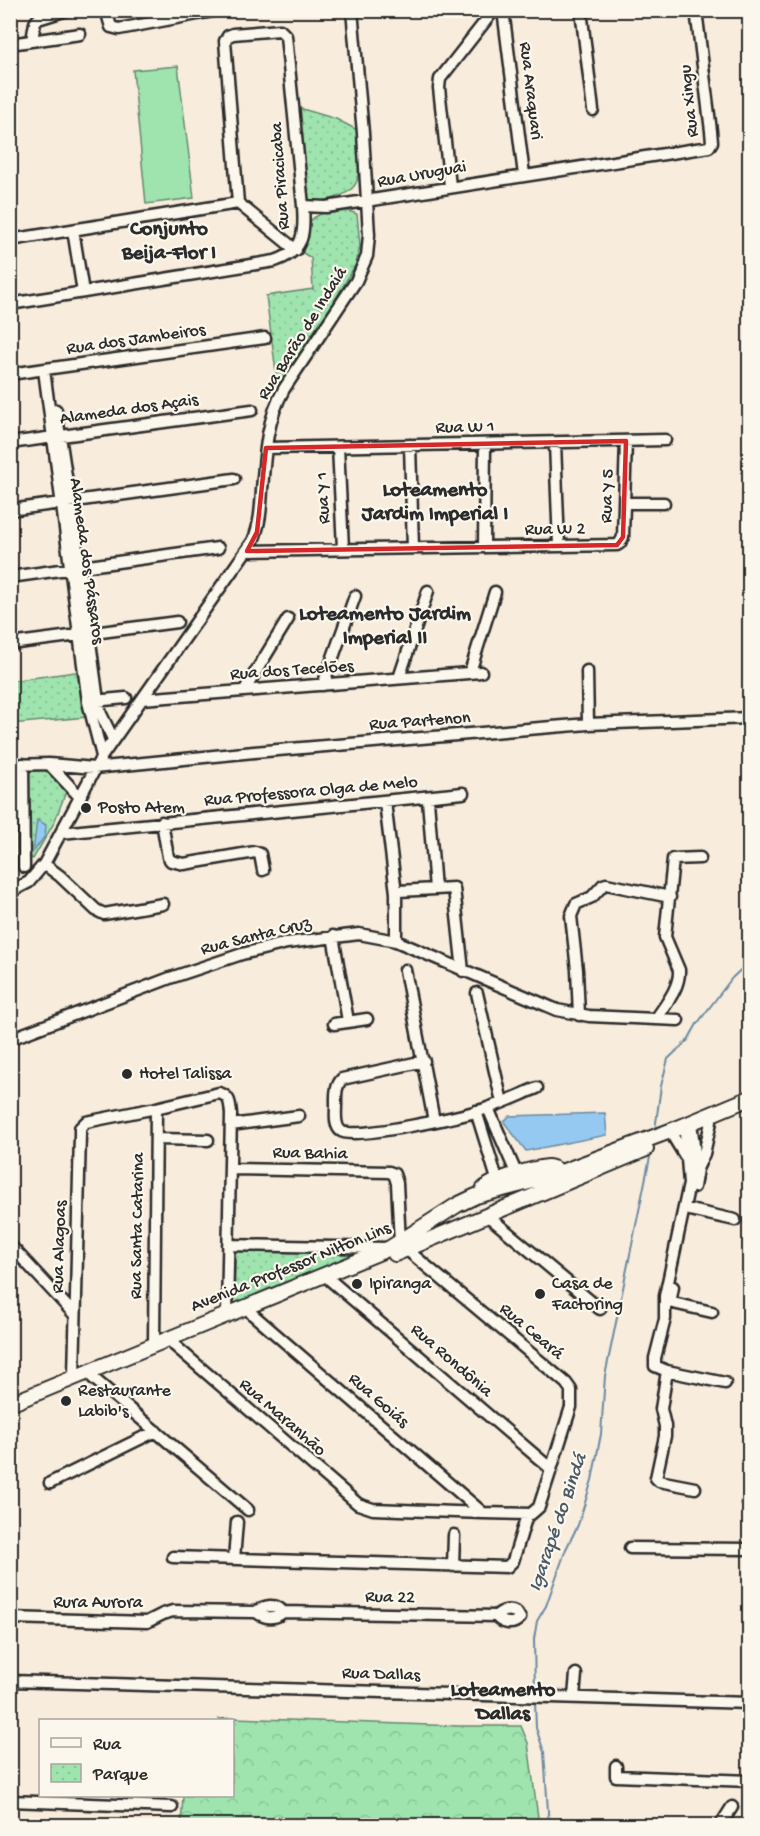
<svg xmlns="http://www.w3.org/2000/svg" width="760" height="1836" font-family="'Gochi Hand',sans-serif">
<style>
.grass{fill:#9fe4af;stroke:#65886d;stroke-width:1.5}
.forest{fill:url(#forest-crowns);stroke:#65886d;stroke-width:1.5}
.park{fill:url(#park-dots);stroke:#65886d;stroke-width:1.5}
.water{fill:#95c9f2;stroke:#6b8aa2;stroke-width:1.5}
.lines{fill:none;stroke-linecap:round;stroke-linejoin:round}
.stream{stroke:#6b8aa2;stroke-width:2}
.minor-casing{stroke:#2b2b2b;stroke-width:15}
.major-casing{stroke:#2b2b2b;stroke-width:18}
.minor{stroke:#fbf7ec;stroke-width:10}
.major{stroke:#fbf7ec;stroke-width:14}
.marked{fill:none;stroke:#d62828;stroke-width:4.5;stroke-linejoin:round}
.poi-dot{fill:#2b2b2b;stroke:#fbf7ec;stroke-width:2}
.labels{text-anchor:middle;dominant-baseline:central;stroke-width:4.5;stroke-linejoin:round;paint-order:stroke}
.street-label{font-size:18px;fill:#2b2b2b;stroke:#fbf7ec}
.poi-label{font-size:18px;fill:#2b2b2b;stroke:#fbf7ec;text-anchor:start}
.water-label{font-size:20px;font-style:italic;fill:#4b5a67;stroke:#fbf7ec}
.quarter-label{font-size:21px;font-weight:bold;fill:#2b2b2b;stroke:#fbf7ec}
</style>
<defs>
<pattern id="forest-crowns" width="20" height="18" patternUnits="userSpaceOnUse" patternTransform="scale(1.5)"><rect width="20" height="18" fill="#9fe4af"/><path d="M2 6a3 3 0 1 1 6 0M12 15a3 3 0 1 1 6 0" fill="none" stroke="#89c497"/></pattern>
<pattern id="park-dots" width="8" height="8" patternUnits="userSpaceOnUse" patternTransform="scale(1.5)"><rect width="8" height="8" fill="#9fe4af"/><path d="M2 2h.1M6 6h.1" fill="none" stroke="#89c497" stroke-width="1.8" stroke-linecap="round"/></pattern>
</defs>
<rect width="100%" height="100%" fill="#f8ecdc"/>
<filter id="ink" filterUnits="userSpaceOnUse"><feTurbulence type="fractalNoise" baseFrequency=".0167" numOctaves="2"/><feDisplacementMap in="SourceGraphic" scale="12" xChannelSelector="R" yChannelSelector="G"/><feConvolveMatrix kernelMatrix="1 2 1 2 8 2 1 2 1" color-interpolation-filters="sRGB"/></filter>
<g filter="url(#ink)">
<!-- grass -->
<path class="grass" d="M178 66 194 198 146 204 133 70Z"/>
<!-- forest -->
<path class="forest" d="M234 1718 458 1726H521L528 1743 539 1825H181L183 1796H232V1720L218 1719Z"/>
<!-- park -->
<path class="park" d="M299 108 336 119 363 133 357 181C350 198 325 200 309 204Z
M336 210 348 211 357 214 360 246 356 264 313 338 278 387 266 296 313 289 311 258 303 253C307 223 305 216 336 210Z
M82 671 87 717 11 724 10 681Z
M46 767 66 792 54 823 33 859 28 856 27 768Z
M386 1248 234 1310 235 1249Z"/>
<!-- water -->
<path class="water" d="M37 820 46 825 45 836 33 852Z
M605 1113 607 1135 526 1151 504 1122 509 1116Z"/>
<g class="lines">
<!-- stream -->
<path class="stream" d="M655 1130 661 1086 668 1059 688 1040 697 1024 732 978 750 961
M535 1692 534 1639 537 1621 546 1606 566 1549 578 1525 592 1480 601 1434 605 1376 650 1157
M535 1701 536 1728 544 1752 549 1826"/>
<!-- minor casing -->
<g class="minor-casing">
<path id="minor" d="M106 10 111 27 119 29 219 10
M503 10 524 175
M581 10 593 110
M32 40 35 23 38 19 67 10
M10 44 80 34
M450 186 439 88 440 79 494 10
M303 206 326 207 372 200 709 147 712 142 711 131 696 10
M73 230 83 292
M10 240 238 203 296 250
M10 304 275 261C304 251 305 234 303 206L286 36 280 30 233 34 228 36 225 41 238 203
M44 370 88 702 102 756
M10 374 265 338
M56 410 80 568 98 701 101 714 113 739
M10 443 252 410
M555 443 559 546
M410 445 413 548
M338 447 343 548
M266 448 665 440
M624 503H664
M10 510 234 479
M484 547 485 444
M247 551 617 545 620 543 623 537 626 441
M10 577 218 548
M10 644 177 622
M587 671 588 724
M470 672 495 592
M399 678 428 591
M323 685 355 596
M244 691 288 619
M142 699 481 672
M93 701 126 698
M23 764 24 867
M49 764 79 796
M10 765 49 764 94 768 254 752 588 724 750 718
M428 800 435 889 454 888 463 971
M385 802 396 893V941
M162 822 168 857 171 861 184 864 255 852 260 854 263 870
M61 833 463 793
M44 864 60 876 96 910 104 914 163 904
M399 891 435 889
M10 892 29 882 44 864 102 756 253 541C260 525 261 508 262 490 265 453 266 422 284 389L356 281 367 256 369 235 363 133 352 10
M333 936 348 1021
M405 970 434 1121
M477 993 502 1102
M579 1015 577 970 571 916 576 904 592 897 603 885 606 884 670 897
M656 1019C665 1005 680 988 679 970L665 937 673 859 700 858
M334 1024 367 1019
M10 1039 170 978 242 954 287 943 359 934 396 941 557 1010 589 1016 678 1020
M424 1061 342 1079C335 1086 336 1096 336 1105 336 1113 334 1126 341 1131 353 1141 466 1115 485 1109 503 1103 520 1095 537 1088
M488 1108 517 1175
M476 1111 497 1179
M231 1125 299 1116
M692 1130 697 1169 694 1187
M685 1133 689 1184 665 1296V1319L655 1358V1366L667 1371 661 1409 665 1426V1436L656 1478 659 1481 695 1488
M674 1138 685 1156
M156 1139 208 1140
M231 1169 389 1172 394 1174 397 1183 400 1243
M697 1169 704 1154 711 1122
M690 1210 735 1220
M488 1216 600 1309
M10 1245 74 1314
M228 1245 387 1248
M330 1280 550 1468
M673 1287 671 1298 673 1303 712 1312
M251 1313 483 1513 531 1514 539 1507 571 1407V1390L566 1383 406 1249
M154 1344 156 1108
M174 1345 358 1504 373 1509 483 1513
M667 1371 725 1383
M74 1376 80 1134V1128L86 1122 156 1108 219 1093C230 1096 230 1103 231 1114L227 1314
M93 1378 248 1510
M50 1483 156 1431
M748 1502 750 1495
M630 1548 750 1549
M173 1557 507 1567 513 1561 527 1515
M234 1559 237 1522
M453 1566 454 1535
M256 1612C264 1618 275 1620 283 1612L496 1616C502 1610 510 1609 517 1613L520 1618C513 1626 502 1624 496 1616
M256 1612C264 1605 276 1603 283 1612
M10 1618 147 1622 163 1614 173 1611 256 1612
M10 1681 750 1703
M574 1697 576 1674
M616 1766V1776L750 1781
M10 1801 172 1807
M720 1826 732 1807
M749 1826 750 1825"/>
</g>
<!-- major casing -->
<g class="major-casing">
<path id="major" d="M483 1190C490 1180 535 1168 548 1167 550 1167 555 1169 557 1170
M395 1254 646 1149
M10 1404 390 1248 457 1205 476 1196 548 1177 678 1128 750 1098"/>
</g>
<!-- minor -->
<use href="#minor" class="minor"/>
<!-- major -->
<use href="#major" class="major"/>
</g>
</g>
<!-- marked area -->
<path class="marked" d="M626 441 623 537 617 545 247 551 257 532 266 448Z"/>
<!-- markers -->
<g class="poi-dot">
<circle cx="86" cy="808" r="6"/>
<circle cx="127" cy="1074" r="6"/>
<circle cx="357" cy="1284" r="6"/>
<circle cx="540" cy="1294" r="6"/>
<circle cx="66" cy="1401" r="6"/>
</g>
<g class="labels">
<!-- street labels -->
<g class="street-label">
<text transform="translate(530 91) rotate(83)">Rua Araquari</text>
<text transform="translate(690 101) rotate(-96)">Rua Xingu</text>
<text transform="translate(422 175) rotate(-10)">Rua Uruguai</text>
<text transform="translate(281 176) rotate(-94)">Rua Piracicaba</text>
<text transform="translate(303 334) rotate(-58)">Rua Barão de Indaiá</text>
<text transform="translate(136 340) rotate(-8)">Rua dos Jambeiros</text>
<text transform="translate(129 410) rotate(-8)">Alameda dos Açais</text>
<text transform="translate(465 428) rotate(-1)">Rua W 1</text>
<text transform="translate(608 496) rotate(-88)">Rua Y 5</text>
<text transform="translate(324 498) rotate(-93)">Rua Y 1</text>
<text transform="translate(555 530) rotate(-1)">Rua W 2</text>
<text transform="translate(86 561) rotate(82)">Alameda dos Pássaros</text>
<text transform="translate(292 671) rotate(-4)">Rua dos Tecelões</text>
<text transform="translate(420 722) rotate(-4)">Rua Partenon</text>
<text transform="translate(311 792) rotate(-5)">Rua Professora Olga de Melo</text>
<text transform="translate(256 937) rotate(-14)">Rua Santa Cruz</text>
<text transform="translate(310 1154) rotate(1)">Rua Bahia</text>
<text transform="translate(138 1226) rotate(-89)">Rua Santa Catarina</text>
<text transform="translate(60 1247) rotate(-88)">Rua Alagoas</text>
<text transform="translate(291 1268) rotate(-22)">Avenida Professor Nilton Lins</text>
<text transform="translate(531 1332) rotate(40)">Rua Ceará</text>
<text transform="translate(451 1361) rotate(41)">Rua Rondônia</text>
<text transform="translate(378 1401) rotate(41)">Rua Goiás</text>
<text transform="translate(282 1418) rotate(41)">Rua Maranhão</text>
<text transform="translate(390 1598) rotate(1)">Rua 22</text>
<text x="98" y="1603">Rura Aurora</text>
<text transform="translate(381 1675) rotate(2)">Rua Dallas</text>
</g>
<!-- poi labels -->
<g class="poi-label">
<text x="98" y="808">Posto Atem</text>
<text x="139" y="1074">Hotel Talissa</text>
<text x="369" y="1284">Ipiranga</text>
<text x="552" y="1284">Casa de<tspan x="552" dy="21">Factoring</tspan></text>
<text x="78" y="1391">Restaurante<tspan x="78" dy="21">Labib's</tspan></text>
</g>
<!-- water labels -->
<g class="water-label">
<text transform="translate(559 1523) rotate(-71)">Igarapé do Bindá</text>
</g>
<!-- quarter labels -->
<g class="quarter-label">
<text x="169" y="230">Conjunto<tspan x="169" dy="24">Beija-Flor I</tspan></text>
<text x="435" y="491">Loteamento<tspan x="435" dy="24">Jardim Imperial I</tspan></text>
<text x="385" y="615">Loteamento Jardim<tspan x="385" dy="24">Imperial II</tspan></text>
<text x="503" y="1691">Loteamento<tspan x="503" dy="24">Dallas</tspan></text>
</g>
</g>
<!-- margin -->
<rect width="760" height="1836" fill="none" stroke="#fbf7ec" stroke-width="36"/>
<rect x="18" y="18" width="724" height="1800" fill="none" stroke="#2b2b2b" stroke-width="2" filter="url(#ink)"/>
<!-- legend -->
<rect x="39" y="1719" width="195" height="78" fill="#fbf7ec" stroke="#a8a59f" stroke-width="1.5"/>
<rect x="51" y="1738" width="30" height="9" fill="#fbf7ec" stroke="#a8a59f" stroke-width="1.5"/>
<text x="93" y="1749" font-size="18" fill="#2b2b2b">Rua</text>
<rect x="51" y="1764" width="30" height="18" fill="url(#park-dots)" stroke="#a8a59f" stroke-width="1.5"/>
<text x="93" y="1779" font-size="18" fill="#2b2b2b">Parque</text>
</svg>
